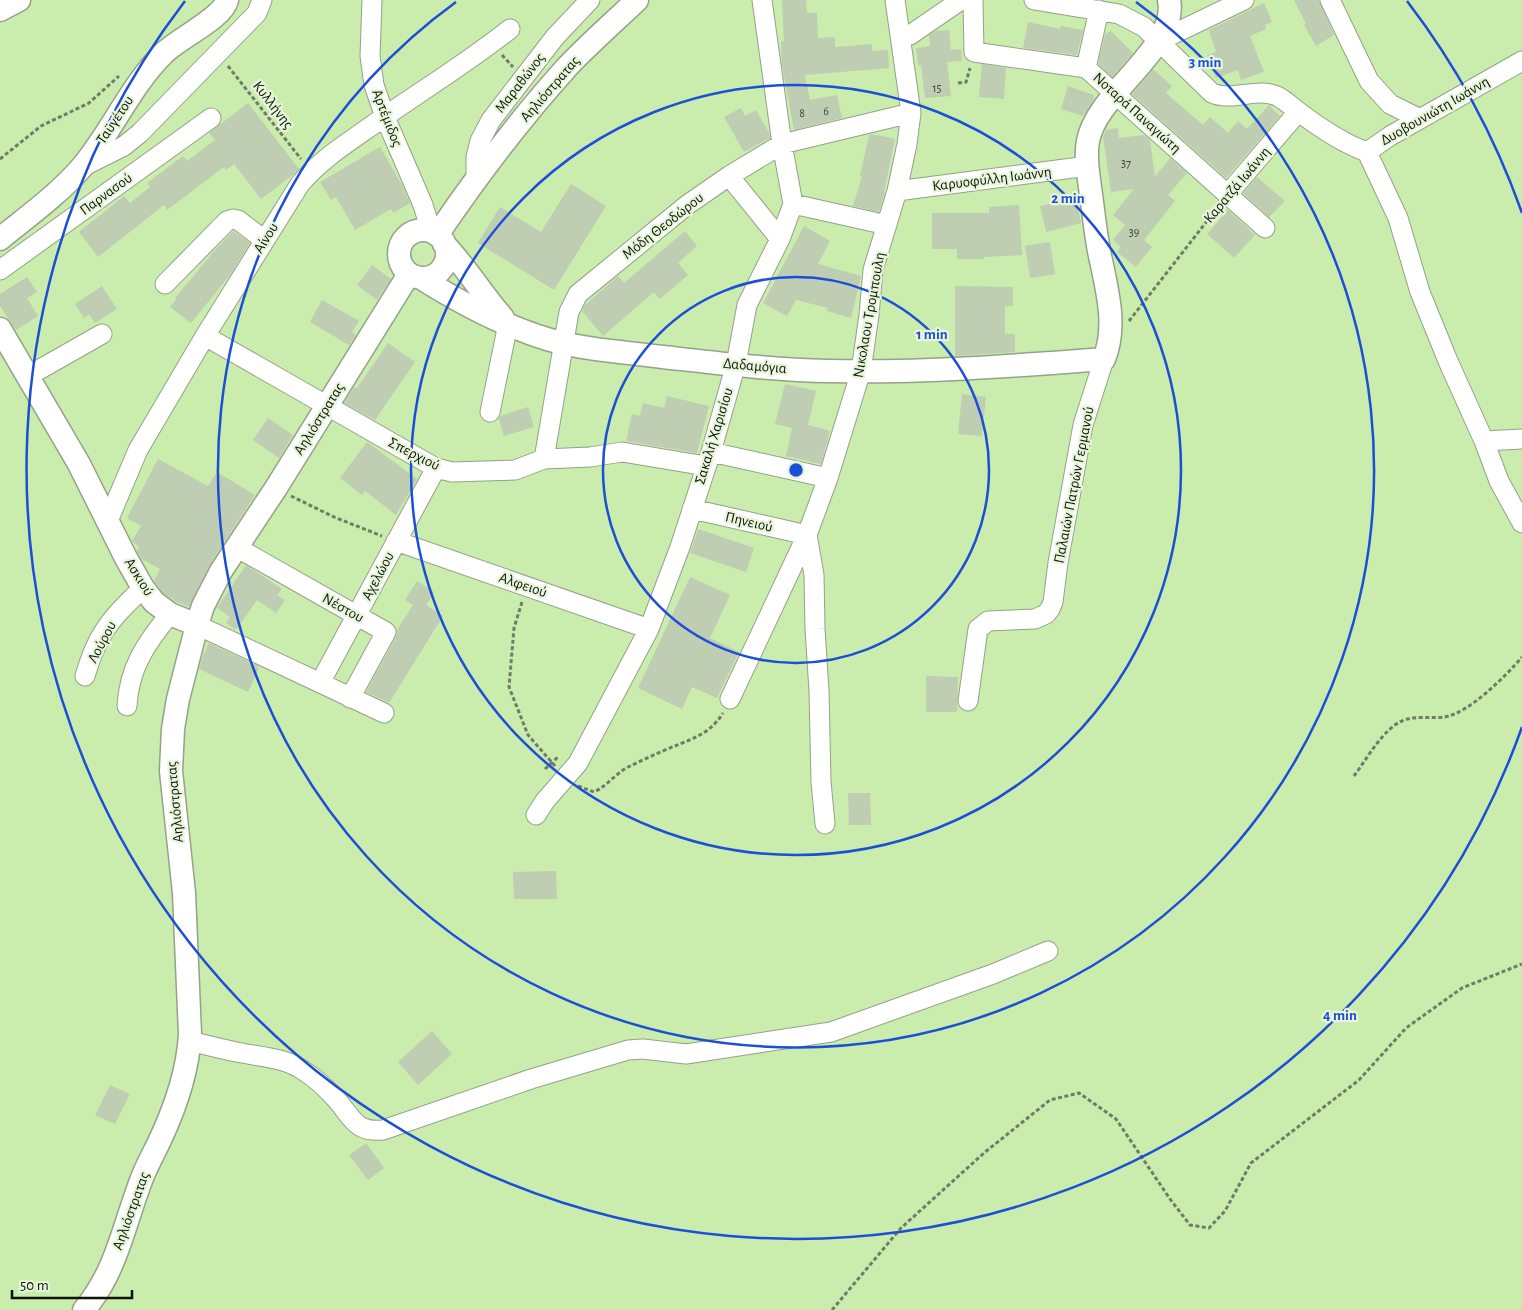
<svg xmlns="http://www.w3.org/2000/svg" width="1522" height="1310" font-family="'Alegreya Sans',sans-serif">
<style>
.park{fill:#caecac}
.building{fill:#bfcdb3}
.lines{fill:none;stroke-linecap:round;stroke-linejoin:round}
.minor-casing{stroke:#94a289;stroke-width:21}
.tertiary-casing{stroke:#94a289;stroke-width:25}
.path{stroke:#717b6a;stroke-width:3;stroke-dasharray:4 2.5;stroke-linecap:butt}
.minor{stroke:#fff;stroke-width:19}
.tertiary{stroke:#fff;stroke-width:22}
.ring{fill:none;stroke:#1d4ed8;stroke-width:2.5}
.labels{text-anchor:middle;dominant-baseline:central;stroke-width:4.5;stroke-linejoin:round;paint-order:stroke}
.number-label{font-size:12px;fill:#3a4234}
.street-label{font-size:15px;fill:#0e130a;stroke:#e7f6db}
.centre{fill:#1d4ed8;stroke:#e7f6db;stroke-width:2.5}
.ring-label{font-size:15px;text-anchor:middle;font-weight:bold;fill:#1d4ed8;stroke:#e7f6db;stroke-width:4.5;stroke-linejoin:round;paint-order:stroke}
</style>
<rect width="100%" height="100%" fill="#e7f6db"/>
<!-- park -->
<path class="park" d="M0 0H1522V1310H0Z"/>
<!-- building -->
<path class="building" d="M782 0H806L807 13H817L818 38 835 37V47L872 44V51L888 50 889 68 805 75 810 100 837 95 842 118 794 130 782 65 781 41H784Z
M1294 0H1319L1334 35 1316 46 1304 25 1306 24Z
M1264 3 1272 22 1265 25 1266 29 1250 36 1264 72 1241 80 1238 70 1216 78 1207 55 1216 52 1209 30Z
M1028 22 1060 29 1061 26 1083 30 1077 55 1023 48Z
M949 30 951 50 961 49 962 61 947 62 951 96 925 98 921 65H918L916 48 930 46 929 35 936 31Z
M1111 31 1133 53 1112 77 1098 64 1105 34Z
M982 64 1006 68 1004 99 979 97Z
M1153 69 1172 86 1166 93 1203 125 1210 117 1228 133 1238 121 1247 129 1269 105 1280 116 1226 178 1132 94Z
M1068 86 1094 95 1092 103 1083 116 1061 109Z
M248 103 299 169 294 174 261 199 234 164 226 170 224 167 167 210 164 205 98 257 79 232 124 196 130 203 150 187 147 183 183 156 187 161 215 140 209 133Z
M741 108 745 116 756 110 769 133 770 138 744 152 724 117Z
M1118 128 1119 138 1144 135 1150 140 1155 177 1170 158 1187 173 1168 195 1175 201 1144 240 1152 247 1136 267 1117 252 1121 247 1113 240 1125 225 1113 215 1134 189 1111 192 1103 137 1106 130Z
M872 134 895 139 884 192H885L879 212 853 206 862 176H860L869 135Z
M380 147 402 185 410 203 393 213 391 209 355 230 336 197 331 200 320 182Z
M1257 177 1285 201 1269 217 1243 193Z
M571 184 606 206 554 290 478 243 500 207 541 232Z
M1076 198 1081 223 1046 232 1040 206Z
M1019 205 1022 255 984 257V259H957V249H932V213H989V207Z
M1228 210 1255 235 1234 258 1207 234Z
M804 226 830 241 818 264 861 276 851 318 827 311 828 308 796 300 787 316 763 303Z
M233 231 250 243 230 275 191 323 170 307 176 299 175 298 214 251Z
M685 231 697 246 678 263 688 275 660 299 654 292 603 336 582 311 585 305 618 276 624 283Z
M1050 242 1055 274 1030 278 1025 246Z
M372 265 391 279 377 300 357 285Z
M27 277 37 292 27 298 38 316 16 330 0 306V294Z
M102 286 117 309 95 323 89 314 84 318 75 304Z
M955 286 1013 287V306H1005V334H1015V352L955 356Z
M322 300 359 321 352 332 356 335 349 345 310 322Z
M388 343 415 362 375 420 344 403 354 387 357 388Z
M785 384 816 391 808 425 830 431 821 464 786 456 792 428 775 424Z
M962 394 986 397 982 436 958 434Z
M667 396 709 406 697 453 626 441 632 414 640 416 643 403 664 408Z
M528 407 534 427 504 436 499 419 500 416Z
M268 418 293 435 279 458 253 440Z
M367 442 417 479 396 515 365 491 362 495 340 478Z
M158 459 208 486 217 472 255 495 210 564 189 607 177 602 163 593 154 581 160 569 142 559 137 551 139 547 132 541 141 526 127 518Z
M698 529 754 548 746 572 690 553Z
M246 565 282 589 277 595 285 600 276 613 257 600 236 630 226 623 230 617 217 608Z
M690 577 730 595 710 638 739 652 717 698 692 687 682 709 638 688Z
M417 581 434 592 426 605 443 616 389 703 366 692 396 637 397 630 413 605 405 600Z
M209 643 258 666V670L248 692 199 669 203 656Z
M926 676 958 677 957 712H926Z
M848 793H870L871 825H849Z
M556 871 557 899H514L513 872Z
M432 1031 452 1054 418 1085 398 1062Z
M110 1085 130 1094 115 1124 95 1115Z
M366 1143 384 1168 368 1180 349 1155Z"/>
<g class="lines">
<!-- minor casing -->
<g class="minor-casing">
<path id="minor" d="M372 0 370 56 374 85 385 117 423 205 427 218V231
M973 0 974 52 1086 68 1265 228
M1034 0 1119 14 1144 27 1212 93C1233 102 1256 87 1277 96 1285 100 1292 107 1299 112 1320 128 1342 143 1367 152
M1330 0 1369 81 1390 104 1420 119
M910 35 961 0
M1159 41 1244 0
M1086 68 1099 10
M1367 152 1398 218 1420 292 1448 361 1484 441 1499 481 1522 523
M1367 152 1390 136 1522 61
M82 167 124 146 140 133 257 13 262 0
M729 176 780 239
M476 179V157L480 141 491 120 555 37 590 0
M897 191 1088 166
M1227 195 1298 112
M793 204 887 225
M0 270 211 118
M165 284 227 221 233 219 238 220 264 240
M205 336 436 468 452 472 515 470 544 459 590 457 622 452 706 466
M28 376 102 334
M490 412 508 324
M1484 441 1522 439
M711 452 828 478
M544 459 569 312 578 294 687 205 729 176 782 144 911 113
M692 509 807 535 814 575 815 629 819 691 821 782 825 824
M108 521 138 450 205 336 300 184C324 156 355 138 384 117 426 88 470 61 510 29
M396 541 649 629
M236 547 386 632 350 698
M197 625 384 713
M85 676C88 667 91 656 96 646 106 623 125 605 143 588
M320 683 436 468
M730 699 807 535 828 478 861 371 869 315 873 270 897 191 907 144 911 113 895 0
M968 701 978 629 988 621 1035 619 1046 614 1050 609 1053 602 1058 563 1083 425 1104 359
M127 706C129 668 146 643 170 614
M536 815 545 801 578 763 649 629 680 547 711 452 736 364 747 305 780 239 793 204 782 144 762 0
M189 1041C207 1045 224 1050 242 1053 262 1057 286 1058 304 1071 315 1078 327 1089 336 1099 352 1117 355 1133 383 1130L531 1079 628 1050 643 1049 686 1054 831 1032 993 974 1048 951"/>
</g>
<!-- tertiary casing -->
<g class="tertiary-casing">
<path id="tertiary" d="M0 10 19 0
M399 254a24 24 0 1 1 48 0a24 24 0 1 1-48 0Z
M437 235C477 176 520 119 568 66 590 43 614 22 637 0
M0 239C28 216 59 194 82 167 112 131 131 85 164 53 179 38 223 18 227 0
M444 244C466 267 482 294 503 318
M421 278C459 302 504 326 547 339 584 350 624 352 663 357 717 363 773 370 828 371 921 373 1012 366 1104 359 1118 325 1106 286 1099 251 1095 230 1093 208 1090 187 1088 172 1085 156 1088 141 1097 92 1179 48 1169 0
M0 329 79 464 126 558 143 588 154 602 170 614 197 625
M84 1310C117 1271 124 1224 142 1178 147 1165 154 1153 160 1140 176 1106 188 1072 190 1034L184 893 171 771 173 729 178 699 197 625 203 606 221 571 276 488 409 274"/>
</g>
<!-- path -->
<path class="path" d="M502 55 513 67
M228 66 301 159
M958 83 966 82 970 68
M0 159 41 126 89 103 119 76
M1129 321 1218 207
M291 496 334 517 382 536
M522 602 514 628 509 687 528 735 555 766
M545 769 559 756
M1354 776C1366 760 1383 729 1402 721 1414 715 1430 719 1444 717 1468 714 1506 676 1522 657
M578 786 594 792C607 786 615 774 628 767 639 762 651 756 663 751 687 740 708 737 723 713
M832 1310 901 1228 984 1153 1050 1100 1079 1093 1116 1119 1170 1199 1190 1225 1209 1228 1225 1211 1251 1163 1359 1080 1406 1028 1462 988 1522 964"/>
<!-- minor -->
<use href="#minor" class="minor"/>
<!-- tertiary -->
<use href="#tertiary" class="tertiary"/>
</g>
<!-- distance rings -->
<g class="ring">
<circle cx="796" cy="470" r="193"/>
<circle cx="796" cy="470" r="385"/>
<path d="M1136 2A578 578 0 1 1 456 2"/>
<path d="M1522 727A770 770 0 1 1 185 1M1407 1A770 770 0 0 1 1522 213"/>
</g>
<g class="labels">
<!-- number labels -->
<g class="number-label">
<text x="937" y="88">15</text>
<text x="826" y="111">6</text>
<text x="802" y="113">8</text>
<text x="1126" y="163">37</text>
<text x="1134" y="232">39</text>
</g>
<!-- street labels -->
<g class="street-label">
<text transform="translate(520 83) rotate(-52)">Μαραθώνος</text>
<text transform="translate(550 89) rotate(-49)">Αηλιόστρατας</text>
<text transform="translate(273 105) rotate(52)">Κυλλήνης</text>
<text transform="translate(1435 111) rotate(-30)">Δυοβουνιώτη Ιωάννη</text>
<text transform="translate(1137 113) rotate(42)">Νοταρά Παναγιώτη</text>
<text transform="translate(387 118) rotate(69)">Αρτέμιδος</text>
<text transform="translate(115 120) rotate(-56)">Ταϋγέτου</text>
<text transform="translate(992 179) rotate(-7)">Καρυοφύλλη Ιωάννη</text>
<text transform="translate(1237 185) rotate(-50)">Καρατζά Ιωάννη</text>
<text transform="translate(106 194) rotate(-36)">Παρνασού</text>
<text transform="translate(663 226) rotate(-38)">Μόδη Θεοδώρου</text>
<text transform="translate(266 238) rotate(-58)">Αίνου</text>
<text transform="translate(869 315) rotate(-80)">Νικολαου Τρομπουλη</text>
<text transform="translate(755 366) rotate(5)">Δαδαμόγια</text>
<text transform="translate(319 419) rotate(-58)">Αηλιόστρατας</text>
<text transform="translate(714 436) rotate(-73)">Σακαλή Χαρισίου</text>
<text transform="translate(414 454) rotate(27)">Σπερχιού</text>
<text transform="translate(1074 485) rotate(-79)">Παλαιών Πατρών Γερμανού</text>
<text transform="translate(749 522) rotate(13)">Πηνειού</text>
<text transform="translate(378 576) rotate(-62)">Αχελώου</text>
<text transform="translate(139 577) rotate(58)">Ασκιού</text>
<text transform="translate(523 585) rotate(19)">Αλφειού</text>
<text transform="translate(343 608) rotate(29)">Νέστου</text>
<text transform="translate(102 642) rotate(-62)">Λούρου</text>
<text transform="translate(175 802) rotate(-95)">Αηλιόστρατας</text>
<text transform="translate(131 1211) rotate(-70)">Αηλιόστρατας</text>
</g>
</g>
<circle cx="796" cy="470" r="8" class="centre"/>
<g class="ring-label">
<text x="1205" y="67">3 min</text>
<text x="1068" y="203">2 min</text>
<text x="932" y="339">1 min</text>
<text x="1340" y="1020">4 min</text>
</g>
<!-- scale -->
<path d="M12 1290v8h120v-8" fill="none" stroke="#0e130a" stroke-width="2.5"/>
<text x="20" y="1290" font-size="15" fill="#0e130a" stroke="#e7f6db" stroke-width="4" paint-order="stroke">50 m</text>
</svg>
